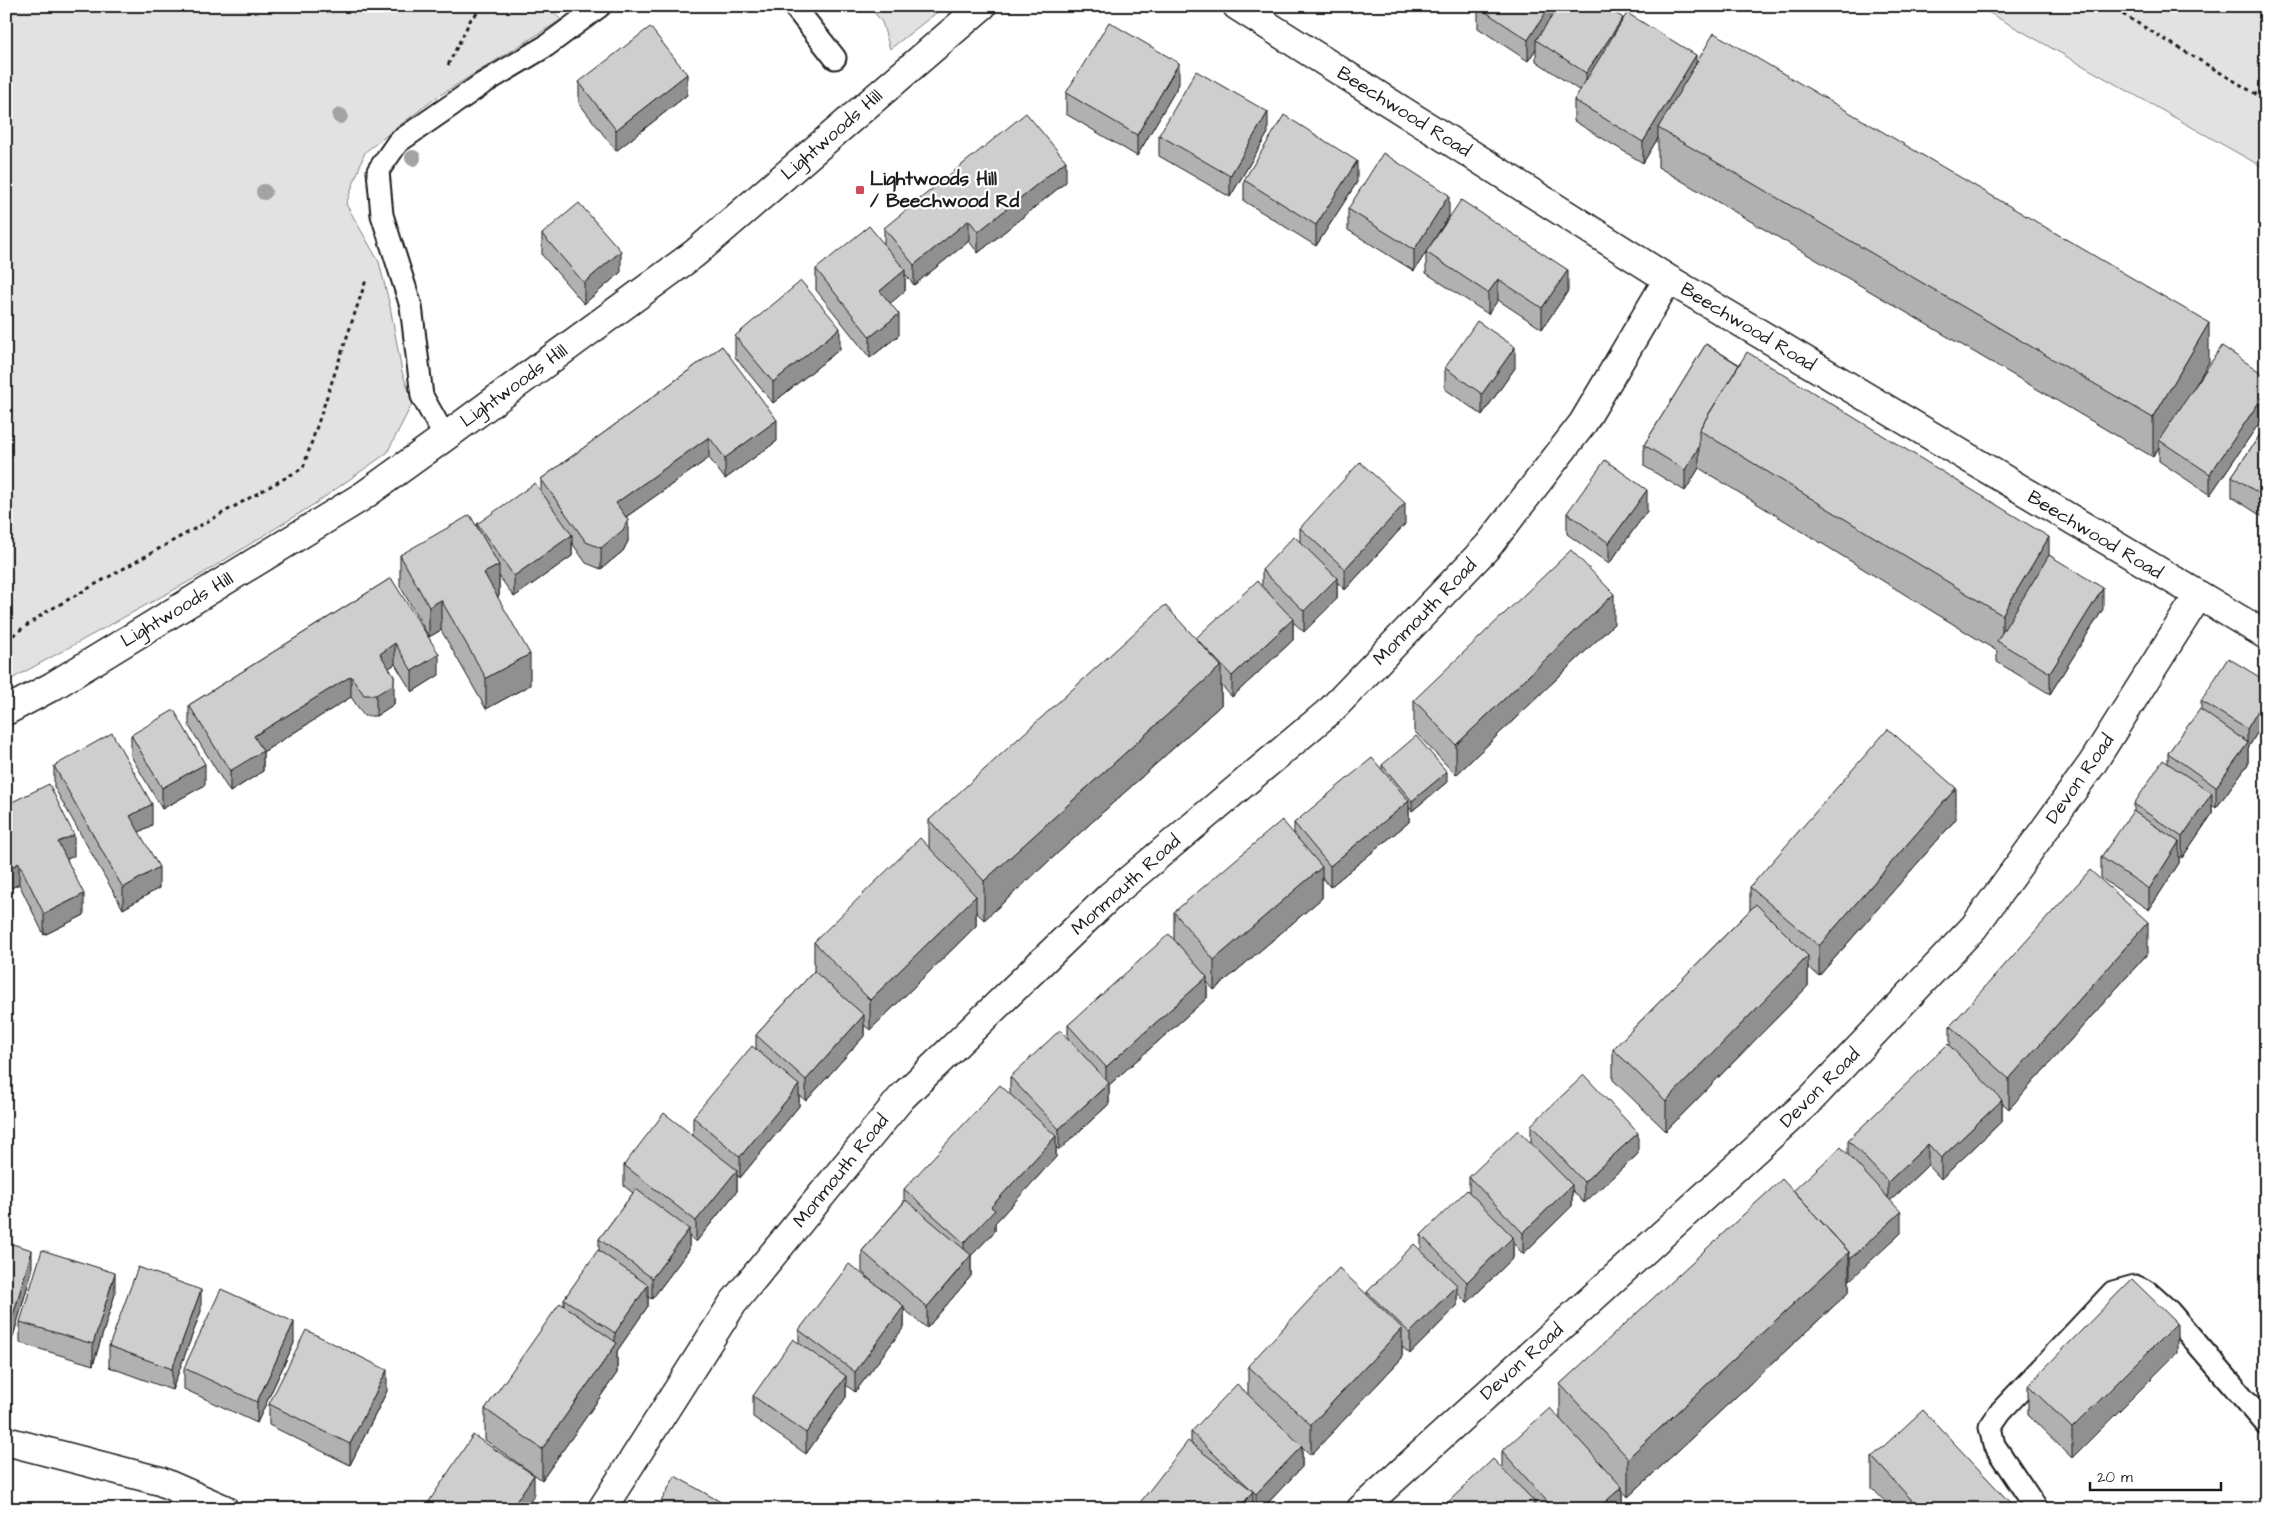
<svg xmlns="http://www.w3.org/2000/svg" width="2272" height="1515" font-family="'Architects Daughter',sans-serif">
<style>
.green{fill:#e2e2e2;stroke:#7f7f7f}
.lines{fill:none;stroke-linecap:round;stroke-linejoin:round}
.lane-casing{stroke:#1c1c1c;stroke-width:25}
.street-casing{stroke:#1c1c1c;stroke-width:31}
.secondary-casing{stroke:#1c1c1c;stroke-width:31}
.path{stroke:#1c1c1c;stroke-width:3;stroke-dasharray:4 4;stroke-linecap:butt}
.lane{stroke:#fff;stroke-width:21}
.street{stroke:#fff;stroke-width:28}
.secondary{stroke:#fff;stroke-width:28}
.tree{fill:#a3a3a3}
.wall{fill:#b1b1b1;stroke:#1c1c1c}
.shaded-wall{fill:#909090;stroke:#1c1c1c}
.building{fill:#cecece;stroke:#1c1c1c}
.poi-dot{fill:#d1495b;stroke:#fff;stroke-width:2}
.labels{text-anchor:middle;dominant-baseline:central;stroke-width:4.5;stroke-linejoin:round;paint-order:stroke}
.street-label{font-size:19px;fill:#1c1c1c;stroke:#fff}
.poi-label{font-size:19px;font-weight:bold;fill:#1c1c1c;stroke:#fff;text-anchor:start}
</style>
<rect width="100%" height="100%" fill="#fff"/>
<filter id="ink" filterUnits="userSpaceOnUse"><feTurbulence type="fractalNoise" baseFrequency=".02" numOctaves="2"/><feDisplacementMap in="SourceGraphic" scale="10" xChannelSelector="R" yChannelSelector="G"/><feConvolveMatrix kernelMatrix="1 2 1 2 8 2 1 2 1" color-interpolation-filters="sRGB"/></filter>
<g filter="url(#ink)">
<!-- green -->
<path class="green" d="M6 6H548L561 20 437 97 365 152 346 204 379 262 390 306 402 372 413 402 387 453 316 503 199 576 6 682Z
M869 6H945L890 49 882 22Z
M1977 6H2266V169Z"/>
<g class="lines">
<!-- lane casing -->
<g class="lane-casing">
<path id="lane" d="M794 6 835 58
M445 437 422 396 411 306 382 215 378 171 398 142 482 84 546 46 600 6
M2037 1509 1994 1445 1990 1427 2001 1411 2113 1292 2135 1286 2148 1292 2169 1311 2266 1424"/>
</g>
<!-- street casing -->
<g class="street-casing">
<path id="street" d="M1237 6 1668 279 2266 635
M6 1441 160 1481 224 1509
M602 1509 733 1303 902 1097 1110 896 1332 709 1488 546 1583 423 1668 279
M1361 1509 1810 1100 1974 927 2092 764 2198 596"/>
</g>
<!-- secondary casing -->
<g class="secondary-casing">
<path id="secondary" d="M6 711 53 686 363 496 445 437 694 254 982 6"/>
</g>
<!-- path -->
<path class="path" d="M2109 6 2266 100
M448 65 471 19 485 6
M6 640 46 612 303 468 366 280"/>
<!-- lane -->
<use href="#lane" class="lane"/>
<!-- street -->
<use href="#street" class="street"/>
<!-- secondary -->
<use href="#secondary" class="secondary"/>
</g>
<!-- trees -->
<g class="tree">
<circle cx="340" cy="116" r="8"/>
<circle cx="413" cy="158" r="8"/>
<circle cx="264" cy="192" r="8"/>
</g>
<!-- wall -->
<path class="wall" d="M1478 7 1623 21 2209 362 2196 385 2266 376V413L2210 495 2159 461V447L2153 457 1658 167V138L1643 163 1574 121V100L1580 91 1536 61V49L1528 61 1478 28Z
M579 82 687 95 616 151 579 103Z
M1179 84 1137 156 1066 114V93Z
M1268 133 1230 197 1159 156V135Z
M1244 180 1357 182 1316 246 1244 201Z
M1066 182 978 253 969 241 914 285 905 274V291L890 303 899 335 870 358 816 290V269L884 244V228Z
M1348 209 1449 216 1414 271 1348 230Z
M542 234 621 272 584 304 542 255Z
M1426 252 1568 291 1542 329 1498 300 1488 314 1426 273Z
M735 336 840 349 773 403 735 357Z
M1706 344 2049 555 2103 609 2050 694 1997 662V651L1699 468 1685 491 1644 466V445Z
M722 346 777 441 725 479 709 458 626 517 628 541 623 551 601 569 586 563 572 543V556L514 597 499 576V596L497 597 530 685 486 709 441 630 429 637 400 586V555L477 527V524L541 491V479Z
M1445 368H1515L1482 415 1445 389Z
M2266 426V519L2232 497V476Z
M1647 511 1609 564 1567 534V513Z
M1405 524 1345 590 1337 582V599L1304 632 1293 622V640L1232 697 1221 685V705L984 920 976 912V926L870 1030 864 1025V1036L806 1101 799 1095V1106L740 1178 737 1175V1191L696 1242 689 1236V1250L652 1299 648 1297V1306L617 1351V1373L542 1480 485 1440V1409L564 1305V1299L599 1251V1239L633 1193 624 1186V1165L693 1136V1117L756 1050V1035L814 971V942L929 847V820L1196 639 1262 585V570L1300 542V528Z
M391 578 439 675 412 692 395 664 389 668 394 697V704L376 716H364L351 697 263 752V771L230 792 189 726V705Z
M1614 624 1456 775 1414 731V700Z
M2266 681V718L2248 748V764L2216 808 2212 805V814L2182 858 2179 856V863L2149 910 2101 878V857L2134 812V804L2168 764V753L2201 710V701Z
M131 735 205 785 162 809 131 756Z
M1382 765 1447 782 1412 811 1409 807V822L1330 887 1322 877V898L1214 990 1207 982V998L1109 1085V1104L1059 1150 1056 1147V1157L995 1223V1231L971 1256V1276L927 1328 904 1309V1327L855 1392 846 1385V1397L806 1454 753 1417V1396L799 1343V1330L873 1282 862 1272V1251L904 1202V1189L1010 1094V1077L1068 1039V1025L1174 940V912L1294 835V823L1382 769Z
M54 766 152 825 139 832 159 888 123 909 54 787Z
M6 805 74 856 67 859 84 915 44 935 19 884 6 891Z
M1956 819 1819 976 1808 967V986L1666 1131 1613 1080V1049L1750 910V887Z
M2148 953 2009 1109 2002 1103V1121L1941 1179 1928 1165 1890 1201 1901 1233 1849 1280V1292L1628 1497 1622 1490V1508L1621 1509H1445V1505L1502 1468V1451L1560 1419V1384L1793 1191 1848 1155V1140L1950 1047V1026Z
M1531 1125 1638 1154 1584 1203 1572 1190V1206L1523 1254 1513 1243V1258L1467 1303 1457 1293V1306L1410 1354 1402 1347V1358L1311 1455 1302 1447V1467L1262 1509H1135L1191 1443V1432L1248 1394V1366L1367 1295V1292L1421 1250V1235L1469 1193V1177L1531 1143Z
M6 1242 32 1271 10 1347 6 1346Z
M115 1294 93 1365 20 1343V1322Z
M201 1311 172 1390 109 1367V1346Z
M294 1343 257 1423 184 1389V1368Z
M2177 1353 2072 1458 2028 1415V1385Z
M387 1391 350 1465 269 1425V1404Z
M1872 1457 2016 1509H1892L1872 1488Z"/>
<!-- shaded-wall -->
<path class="shaded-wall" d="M1550 6H1564L1536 40V49L1528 61V40Z
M1623 18V39L1586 94V73Z
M1696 55V76L1658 128V138L1643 163V142Z
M1179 63V84L1137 156V135Z
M687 74V95L616 151V130Z
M1268 112V133L1230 197V176Z
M1066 161V182L978 253V232Z
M1357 161V182L1316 246V225Z
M1449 195V216L1414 271V250Z
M969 220V241L914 285V265Z
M621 251V272L584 304V283Z
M905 270V291L880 312V291Z
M1568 270V291L1542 329V308Z
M1498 279V300L1488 314V293Z
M899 314V335L870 358V337Z
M2209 323V362L2162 442 2159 440V447L2153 457V418Z
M840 328V349L773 403V382Z
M1515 347V368L1482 415V394Z
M2266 392V413L2210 495V474Z
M777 420V441L725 479V458Z
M709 437V458L616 524V503Z
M1699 447V468L1685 491V470Z
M1647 490V511L1609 564V543Z
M1405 503V524L1345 590V569Z
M628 520V541L623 551 601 569V548Z
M572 535V556L514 597V576Z
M2049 537V576L2002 644V615Z
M499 565V596L484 604V573Z
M1337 578V599L1304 632V611Z
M2103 588V609L2050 694V673Z
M1614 594V624L1456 775V745Z
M441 600V630L429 637V607Z
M1293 619V640L1232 697V676Z
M395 643V664L380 675V654Z
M439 654V675L412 692V671Z
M530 654V685L486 709V678Z
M1221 666V705L984 920V881Z
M351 676V697L263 752V771L230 792V771L254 736Z
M394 676V704L376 716V695Z
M2266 697V718L2248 748V764L2216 808V787L2247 744V729Z
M205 764V785L162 809V788Z
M1447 772V782L1412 811V801Z
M1956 788V819L1819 976V946Z
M2212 793V814L2182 858V837Z
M1409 801V822L1330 887V866Z
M152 804V825L130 837V816Z
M74 835V856L58 863V842Z
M2179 842V863L2149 910V889Z
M19 863V884L6 891V870Z
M159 867V888L123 909V888Z
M1322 867V898L1214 990V960Z
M84 894V915L44 935V914Z
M976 896V926L870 1030V1000Z
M2148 922V953L2009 1109V1079Z
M1808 956V986L1666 1131V1101Z
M1207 977V998L1109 1085V1104L1059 1150V1129L1106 1086V1067Z
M864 1015V1036L806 1101V1080Z
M799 1085V1106L740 1178V1157Z
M2002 1100V1121L1941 1179V1158Z
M1638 1133V1154L1584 1203V1182Z
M1056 1136V1157L995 1223V1231L971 1256V1276L927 1328V1307L964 1264V1243L991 1207Z
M1928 1144V1165L1888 1203V1182Z
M737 1170V1191L696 1242V1221Z
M1572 1185V1206L1523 1254V1233Z
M1901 1212V1233L1850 1280V1259Z
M689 1229V1250L652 1299V1278Z
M1513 1237V1258L1467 1303V1282Z
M32 1250V1271L10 1347V1326Z
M1849 1252V1292L1628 1497V1458Z
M115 1273V1294L93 1365V1344Z
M648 1285V1306L617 1351V1373L542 1480V1449L615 1346V1333Z
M1457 1285V1306L1410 1354V1333Z
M201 1290V1311L172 1390V1369Z
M904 1306V1327L855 1392V1372Z
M294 1322V1343L257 1423V1402Z
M2177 1323V1353L2072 1458V1428Z
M1402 1328V1358L1311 1455V1425Z
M387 1370V1391L350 1465V1444Z
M846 1376V1397L806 1454V1433Z
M1302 1446V1467L1262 1509H1256V1494Z
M534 1475V1496L525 1509H511Z
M1622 1487V1508L1621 1509H1597Z
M1253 1491V1509H1239Z
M1535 1502V1509H1529Z"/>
<!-- building -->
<path class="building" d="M1479 6H1550L1528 40 1478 7Z
M1559 6H1605L1623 18 1586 73 1536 40Z
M1627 13 1696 55 1643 142 1574 100Z
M1109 22 1179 63 1137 135 1066 93Z
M650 27 687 74 616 130 579 82Z
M1714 33 2209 323 2153 418 1658 128Z
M1196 71 1268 112 1230 176 1159 135Z
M1026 113 1066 161 978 232 969 220 914 265 884 228Z
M1284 115 1357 161 1316 225 1244 180Z
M1383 153 1449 195 1414 250 1348 209Z
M1461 200 1568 270 1542 308 1498 279 1488 293 1426 252Z
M579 203 621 251 584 283 542 234Z
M869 226 905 270 880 291 899 314 870 337 816 269Z
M801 281 840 328 773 382 735 336Z
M1477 321 1515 347 1482 394 1445 368Z
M1706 344 1739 365 1699 430V447L1685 470 1644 445Z
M722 346 777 420 725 458 709 437 616 503 628 520 623 530 601 548 586 542 541 479Z
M2222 346 2266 376V392L2210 474 2159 440Z
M1747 352 2049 537 2002 615 1699 430Z
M2266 426V498L2232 476Z
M1605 460 1647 490 1609 543 1567 513Z
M1360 462 1405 503 1345 569 1300 528Z
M535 483 572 535 514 576 477 524Z
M470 515 499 565 484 573 530 654 486 678 441 600 429 607 400 555Z
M1294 536 1337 578 1304 611 1262 570Z
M1571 550 1614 594 1456 745 1414 700Z
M2049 555 2103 588 2050 673 1997 641Z
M391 578 439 654 412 671 395 643 380 654 394 676V684L376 695H364L351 676 254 736 263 751 230 771 189 705Z
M1257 581 1293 619 1232 676 1196 638Z
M1165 605 1221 666 984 881 929 820Z
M2228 658 2266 681V697L2247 729 2201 701Z
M2200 709 2248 743 2216 787 2168 753Z
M174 710 205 764 162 788 131 735Z
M1888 729 1956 788 1819 946 1750 887Z
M112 733 152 804 130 816 159 867 123 888 54 766Z
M1416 736 1447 772 1412 801 1382 765Z
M1372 758 1409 801 1330 866 1294 823Z
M2163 760 2212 793 2182 837 2134 804Z
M49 784 74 835 58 842 84 894 44 914 19 863 6 870V805Z
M2133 811 2179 842 2149 889 2101 857Z
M1282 820 1322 867 1214 960 1174 912Z
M920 838 976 896 870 1000 814 942Z
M2090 870 2148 922 2009 1079 1950 1026Z
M1756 904 1808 956 1666 1101 1613 1049Z
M1169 934 1207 977 1106 1067 1068 1025Z
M814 971 864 1015 806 1080 756 1035Z
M1060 1030 1109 1083 1059 1129 1010 1077Z
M1948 1044 2002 1100 1941 1158 1928 1144 1888 1182 1848 1140Z
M752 1046 799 1085 740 1157 693 1117Z
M1584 1075 1638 1133 1584 1182 1531 1125Z
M1000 1085 1056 1136 991 1207 995 1210 964 1243 904 1189Z
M664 1113 737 1170 696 1221 624 1165Z
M1518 1130 1572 1185 1523 1233 1469 1177Z
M1841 1147 1901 1212 1850 1259 1849 1252 1793 1191Z
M1782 1179 1849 1252 1628 1458 1560 1384Z
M636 1189 689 1229 652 1278 599 1239Z
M1467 1190 1513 1237 1467 1282 1421 1235Z
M906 1200 971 1255 927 1307 862 1251Z
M6 1242 32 1250 10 1326 6 1325Z
M1414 1244 1457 1285 1410 1333 1367 1292Z
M42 1250 115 1273 93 1344 20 1322Z
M598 1250 648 1285 615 1333 564 1299Z
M849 1264 904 1306 855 1372 799 1330Z
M138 1267 201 1290 172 1369 109 1346Z
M1339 1268 1402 1328 1311 1425 1248 1366Z
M2132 1279 2177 1323 2072 1428 2028 1385Z
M221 1289 294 1322 257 1402 184 1368Z
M560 1303 617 1343 542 1449 485 1409Z
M306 1330 387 1370 350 1444 269 1404Z
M793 1339 846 1376 806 1433 753 1396Z
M1237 1384 1302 1446 1256 1494 1191 1432Z
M1550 1408 1622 1487 1597 1509H1554L1502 1451Z
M1923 1410 2016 1509H1920L1872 1457Z
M473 1435 534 1475 511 1509H424Z
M1188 1441 1253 1491 1239 1509H1135Z
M1493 1459 1535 1502 1529 1509H1448L1445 1505Z
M675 1476 733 1509H657Z
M6 1502 39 1509H6Z"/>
</g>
<!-- markers -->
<rect class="poi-dot" x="855" y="185" width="10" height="10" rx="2.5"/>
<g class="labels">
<!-- street labels -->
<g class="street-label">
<text transform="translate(1404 112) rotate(32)">Beechwood Road</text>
<text transform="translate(832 135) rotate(-41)">Lightwoods Hill</text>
<text transform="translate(1748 327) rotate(31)">Beechwood Road</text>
<text transform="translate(514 386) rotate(-36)">Lightwoods Hill</text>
<text transform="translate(2095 535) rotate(31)">Beechwood Road</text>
<text transform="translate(177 610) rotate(-31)">Lightwoods Hill</text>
<text transform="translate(1425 612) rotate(-46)">Monmouth Road</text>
<text transform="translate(2080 779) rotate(-55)">Devon Road</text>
<text transform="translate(1126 885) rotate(-42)">Monmouth Road</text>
<text transform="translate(1820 1088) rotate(-45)">Devon Road</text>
<text transform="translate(841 1171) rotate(-51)">Monmouth Road</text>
<text transform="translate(1522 1362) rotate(-42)">Devon Road</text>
</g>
<!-- poi labels -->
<g class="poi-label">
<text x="870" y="179">Lightwoods Hill<tspan x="870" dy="22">/ Beechwood Rd</tspan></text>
</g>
</g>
<!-- margin -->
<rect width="2272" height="1515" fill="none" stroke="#fff" stroke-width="25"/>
<rect x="12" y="12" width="2247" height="1490" fill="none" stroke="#1c1c1c" stroke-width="2" filter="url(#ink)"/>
<!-- scale -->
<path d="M2090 1482v8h131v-8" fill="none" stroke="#1c1c1c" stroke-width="2.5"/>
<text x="2097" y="1482" font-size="15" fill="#1c1c1c" stroke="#ffffff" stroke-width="4" paint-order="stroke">20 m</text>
</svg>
